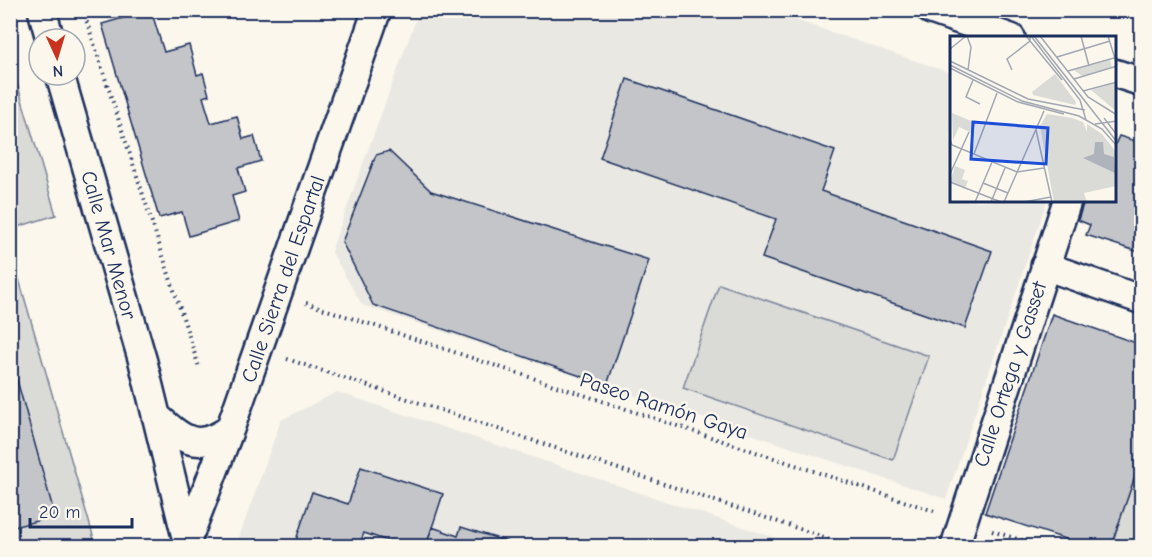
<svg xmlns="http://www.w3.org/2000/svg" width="1152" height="557" font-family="'Comic Neue',sans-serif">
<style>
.built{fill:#eae8e2}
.green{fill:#dadad7;stroke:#7a849a;stroke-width:1.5}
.building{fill:#c3c5c9;stroke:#1b2f5e;stroke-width:1.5}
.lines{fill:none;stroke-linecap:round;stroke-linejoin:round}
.street-casing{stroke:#1b2f5e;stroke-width:32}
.path{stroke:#1b2f5e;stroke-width:4;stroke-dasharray:1.5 4.5;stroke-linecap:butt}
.street{stroke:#fbf7ec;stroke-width:27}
.labels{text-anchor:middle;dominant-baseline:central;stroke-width:5;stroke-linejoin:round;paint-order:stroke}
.street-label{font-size:21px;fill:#1b2f5e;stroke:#fbf7ec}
.inset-road{fill:none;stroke:#a1a7b3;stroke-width:1.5}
.view{fill:#1d4ed8;fill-opacity:0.15;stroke:#1d4ed8;stroke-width:3}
.inset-edge{fill:none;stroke:#1b2f5e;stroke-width:3}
</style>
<rect width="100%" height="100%" fill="#fbf7ec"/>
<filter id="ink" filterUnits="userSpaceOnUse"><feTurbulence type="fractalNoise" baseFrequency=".0167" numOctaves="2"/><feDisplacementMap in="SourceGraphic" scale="12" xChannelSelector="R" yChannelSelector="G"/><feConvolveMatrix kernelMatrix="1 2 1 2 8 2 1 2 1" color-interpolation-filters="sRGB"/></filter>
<g filter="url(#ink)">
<!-- built -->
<path class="built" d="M419 11H769L951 73V201H1047L946 499 362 305 331 251Z
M337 392 800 546H236L281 420Z"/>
<!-- green -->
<path class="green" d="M10 59 56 215 11 229H10Z
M10 248 94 539 96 546H11Z
M719 284 929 356 893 460 683 388Z
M1141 456V546H1111Z"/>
<!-- building -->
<path class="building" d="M151 10 164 52 189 45 197 75 203 73 209 95 203 97 211 123 237 116 243 139 254 136 261 161 238 168 245 192 232 196 239 221 189 236 182 212 159 218 102 24Z
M627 79 835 151 821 191 992 251 965 328 762 258 776 219 600 158Z
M1119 136 1142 143V253L1086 235 1090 225 1078 220 1084 201H1114V147Z
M389 151 431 191 649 260 607 385 373 305 342 242 376 155Z
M1052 314 1142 345V456L1111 546H1087L985 513Z
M10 355 55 516 10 528Z
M361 467 443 494 426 546H403L364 533 359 546H294L312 492 348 504Z
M432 527 458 536 461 527 521 546H426Z"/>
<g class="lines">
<!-- street casing -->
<g class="street-casing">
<path id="street" d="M42 10 50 39
M931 10 1011 38
M1114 73 1142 82
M60 75 143 362 187 541
M1045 266 1142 300
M156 416C182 439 197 453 230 429
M185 546 230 429 377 10
M955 546 1067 201"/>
</g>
<!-- path -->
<path class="path" d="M83 10 199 367
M306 303 934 511
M287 359 851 546
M992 531 1040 546"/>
<!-- street -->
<use href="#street" class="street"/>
</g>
</g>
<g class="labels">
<!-- street labels -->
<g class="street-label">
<text transform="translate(109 245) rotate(74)">Calle Mar Menor</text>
<text transform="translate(283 279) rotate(-71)">Calle Sierra del Espartal</text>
<text transform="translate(1010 374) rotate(-72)">Calle Ortega y Gasset</text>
<text transform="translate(664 406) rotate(18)">Paseo Ramón Gaya</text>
</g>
</g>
<!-- overview -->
<g transform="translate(950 36)">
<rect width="166" height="166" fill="#fbf7ec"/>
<path d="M160 24 162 31 132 40 124 34ZM105 38 126 66 125 69 83 59 82 56ZM166 47V75L141 54ZM2 77 26 87 22 97 9 91 3 104ZM97 78 122 82 133 86 137 96V88L152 98 166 116V150L134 157 137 166H104L90 90ZM5 130 15 134 12 143 18 145 15 152 0 146Z" fill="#dadad7"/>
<path d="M145 106H153L154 118 164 121 165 137 133 122 144 118Z" fill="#afb3bb"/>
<path class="inset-road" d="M17 0 21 11 18 34M80 0V5L112 44M81 0 130 64 136 84M84 0 167 106M90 0 138 61 167 79M131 0 139 30M158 0 167 29M0 13 16 0M107 21 160 5M0 25 78 63 135 74M0 29 72 65 129 80 152 93 167 110M0 32 68 66 114 78M62 34 57 23 80 5 76 0M118 35 164 22M124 43 167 30M23 44 16 61 30 68M133 55 167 46M154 82 167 99M145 88 167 85M86 94 102 166M0 104 2 109 67 136 94 132M24 118 47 57M0 138 19 96M0 146 51 166M33 147 58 157M25 166 42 126M41 166 55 132M54 166 94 75M74 166 101 161"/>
<path class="view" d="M23 86 98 92 96 128 21 123Z"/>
<rect width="166" height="166" class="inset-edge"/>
</g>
<!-- margin -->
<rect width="1152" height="557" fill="none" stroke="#fbf7ec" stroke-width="36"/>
<rect x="18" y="18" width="1116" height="521" fill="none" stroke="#1b2f5e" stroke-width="2" filter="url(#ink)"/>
<!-- north arrow -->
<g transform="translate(57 57) rotate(176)"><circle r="28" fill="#fbf7ec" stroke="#a1a7b3" stroke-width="1.5"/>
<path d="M0-4.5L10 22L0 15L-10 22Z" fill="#c8321e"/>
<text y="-9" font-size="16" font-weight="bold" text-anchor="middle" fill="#1b2f5e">N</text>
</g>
<!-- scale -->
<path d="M30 518v9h102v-9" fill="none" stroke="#1b2f5e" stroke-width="3"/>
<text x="39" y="518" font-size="18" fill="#1b2f5e" stroke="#fbf7ec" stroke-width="4.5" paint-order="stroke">20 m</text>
</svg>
